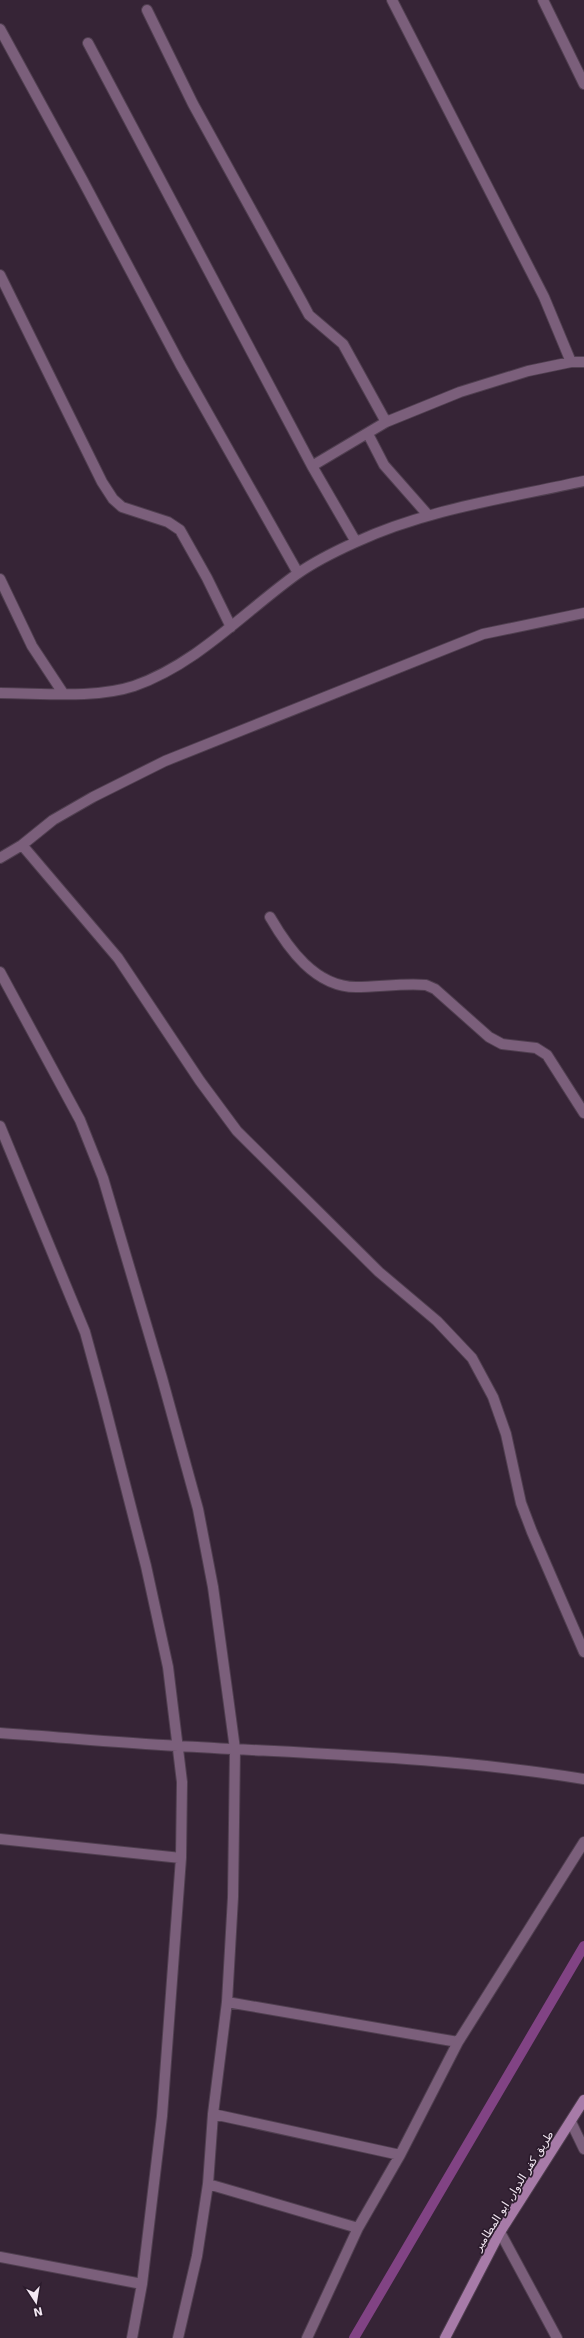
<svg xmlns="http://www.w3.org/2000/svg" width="584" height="2338" font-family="'DejaVu Sans','Noto Sans Arabic',sans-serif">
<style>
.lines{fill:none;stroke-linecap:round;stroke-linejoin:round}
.stream{stroke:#814384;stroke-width:10}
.street-casing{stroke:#503f50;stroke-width:12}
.secondary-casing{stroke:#503f50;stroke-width:12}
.street{stroke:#7b5f7b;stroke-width:10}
.secondary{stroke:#a77ba8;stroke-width:10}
.labels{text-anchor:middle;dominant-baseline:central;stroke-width:3.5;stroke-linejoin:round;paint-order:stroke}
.street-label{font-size:11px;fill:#f2e7f2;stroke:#2b1b2c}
</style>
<rect width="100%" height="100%" fill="#362436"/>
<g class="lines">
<!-- stream -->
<path class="stream" d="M354 2338 584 1946"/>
<!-- street casing -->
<g class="street-casing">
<path id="street" d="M392 0 544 297 571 362
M543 0 584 84
M147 10 193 104 302 302 309 315 343 344 386 422
M0 29 83 181 180 364 298 573
M88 43 312 466 356 542
M0 275 102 482 113 499 122 507 168 522 180 530 207 578 231 627
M368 434 384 465 428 515
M312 466 386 422 460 392 528 371 571 362H584
M0 579 32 646 63 693
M0 693C41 693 95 699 134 686 197 664 244 612 297 574 314 562 336 551 356 542 427 509 508 498 584 481
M22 845 118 958 200 1081 237 1131 379 1272 437 1321 472 1358 493 1397 506 1434 521 1503 532 1532 584 1652
M0 858 22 845 53 820 93 797 165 761 483 634 584 613
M270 917C288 948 315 987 356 987 379 987 403 983 426 985L435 989 489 1037 502 1044 536 1048 547 1055 584 1113
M0 972 80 1120 103 1178 162 1378 198 1509 213 1587 228 1697 235 1749 233 1897 227 2002 213 2114 208 2184 197 2256 178 2338
M0 1126 85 1332 103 1398 146 1566 168 1667 182 1782 181 1858 162 2116 142 2284 132 2338
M0 1733C59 1737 118 1743 178 1746 313 1754 450 1757 584 1779
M0 1839 181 1858
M227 2002 458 2042
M213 2114 400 2155
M571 2122 584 2149
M208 2184 358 2228
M500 2232 557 2338
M0 2257 142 2284
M307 2338 358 2228 400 2155 458 2042 584 1842"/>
</g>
<!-- secondary casing -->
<g class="secondary-casing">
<path id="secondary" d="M445 2338 500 2232 584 2100"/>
</g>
<!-- street -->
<use href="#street" class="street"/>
<!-- secondary -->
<use href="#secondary" class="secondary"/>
</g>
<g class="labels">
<!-- street labels -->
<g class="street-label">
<text transform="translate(514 2191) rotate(-58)">طريق كفر الدوار, ابو المطامير</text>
</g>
</g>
<!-- north arrow -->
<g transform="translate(36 2302) rotate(168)" stroke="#2b1b2c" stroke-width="3" paint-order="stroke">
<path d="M0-3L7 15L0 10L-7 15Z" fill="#f2e7f2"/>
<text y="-6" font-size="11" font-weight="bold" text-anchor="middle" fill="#f2e7f2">N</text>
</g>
</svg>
